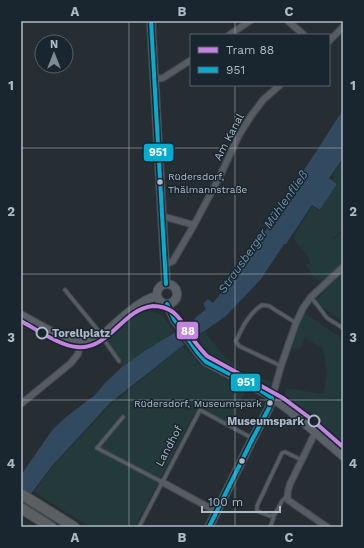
<svg xmlns="http://www.w3.org/2000/svg" width="364" height="548" font-family="'Work Sans',sans-serif">
<style>
.green{fill:#23393a}
.water{fill:#314a5f}
.pier{fill:#262e34}
.lines{fill:none;stroke-linecap:round;stroke-linejoin:round}
.lane-casing{stroke:#444a4f;stroke-width:5}
.street-casing{stroke:#444a4f;stroke-width:8}
.secondary-casing{stroke:#444a4f;stroke-width:10}
.highway-casing{stroke:#424a50;stroke-width:12}
.lane{stroke:#565c63;stroke-width:3}
.street{stroke:#565c63;stroke-width:5.5}
.secondary{stroke:#5a6068;stroke-width:8}
.highway{stroke:#5b5f62;stroke-width:10}
.tram{stroke:#596066;stroke-width:1}
.bus-1-casing{stroke:#19252f;stroke-width:7}
.bus-1{stroke:#06acd0;stroke-width:4}
.tram-1-casing{stroke:#19252f;stroke-width:7}
.tram-1{stroke:#c483df;stroke-width:4}
.grid{fill:none;stroke:#aebbc7;stroke-width:1;stroke-opacity:0.55}
.bus-dot{fill:#aebbc7;stroke:#19252f;stroke-width:1.5}
.stop-dot{fill:#19252f;stroke:#aebbc7;stroke-width:2}
.labels{text-anchor:middle;dominant-baseline:central;stroke-width:3;stroke-linejoin:round;paint-order:stroke}
.bus-label{font-size:10px;fill:#aebbc7;stroke:#19252f;text-anchor:start}
.street-label{font-size:11px;fill:#aebbc7;stroke:#19252f}
.stop-label{font-size:11px;font-weight:bold;fill:#aebbc7;stroke:#19252f;text-anchor:start}
.water-label{font-size:12px;font-style:italic;fill:#6d91ac;stroke:#19252f}
.line-badge{stroke:#19252f;stroke-width:1.5}
.badge-label{font-size:11px;text-anchor:middle;font-weight:bold;fill:#fff}
.neatline{fill:none;stroke:#aebbc7;stroke-width:1.5}
.grid-label{font-size:13px;text-anchor:middle;font-weight:bold;fill:#aebbc7}
</style>
<rect width="100%" height="100%" fill="#262e34"/>
<!-- green -->
<path class="green" d="M342 162H343V228L334 238 330 234 334 239 343 231V259L337 268 322 281 315 279 305 264H310L307 255 293 238 302 222 310 211 309 210 312 206 320 211 337 184 332 180 335 176 332 175Z
M343 269V321L316 303 320 296Z
M149 311C163 313 166 320 174 332L122 367 104 343C114 333 135 313 149 311Z
M304 313 340 337 343 350V445L285 396V388L323 394 327 374 323 349 305 338 299 350 292 348Z
M204 331C217 348 230 364 248 375L249 374 272 382 271 385 269 386 210 355 201 346 196 338Z
M183 346 200 365 247 389 229 423 198 407 135 527H90L34 492 52 467 110 405Z"/>
<!-- water -->
<path class="water" d="M343 111V161H341L329 178 337 184 320 210 312 205 286 244H284L261 279 227 315 219 321 181 347 110 403 52 466 21 507V475L53 429 66 417 95 395 106 382 122 367 146 350 194 321 195 318 206 309 203 304 208 299 213 303 221 293 230 277 273 221 295 183 316 152 335 122Z"/>
<!-- pier -->
<path class="pier" d="M185 323 196 339 185 346 174 330Z"/>
<g class="lines">
<!-- lane casing -->
<g class="lane-casing">
<path id="lane" d="M65 290 102 335
M311 297 327 318 343 328
M102 337 119 361
M281 366 239 346 236 341C242 328 249 313 262 305L269 306 296 323
M123 417 97 448 162 482
M287 496 282 501 275 514 270 516 257 511V506L282 453 285 452 302 460
M139 527 200 410 252 438
M270 527 274 517 272 515"/>
</g>
<!-- street casing -->
<g class="street-casing">
<path id="street" d="M288 21 304 35
M229 35 250 21
M329 41 343 27
M154 79 163 78 191 60
M162 216 194 225
M165 265 173 261 194 225 220 176 239 135 251 116 263 100 280 85
M272 398 281 366 296 323 303 308 311 297 343 267
M21 404 71 363 78 354 81 342
M316 433 313 437 290 484C288 489 287 494 288 500L327 527
M162 482 217 512"/>
</g>
<!-- secondary casing -->
<g class="secondary-casing">
<path id="secondary" d="M151 21 166 284
M157 294a10 10 0 1 1 20 0a10 10 0 1 1-20 0Z
M167 304 174 319 198 353 206 362 267 394 289 410 343 456
M21 315C37 324 67 342 84 342 91 342 97 339 102 336 116 323 139 300 157 296
M209 527 253 438 269 408 272 398"/>
</g>
<!-- highway casing -->
<g class="highway-casing">
<path id="highway" d="M21 494 74 527
M21 508 51 527"/>
</g>
<!-- lane -->
<use href="#lane" class="lane"/>
<!-- street -->
<use href="#street" class="street"/>
<!-- secondary -->
<use href="#secondary" class="secondary"/>
<!-- highway -->
<use href="#highway" class="highway"/>
<!-- tram -->
<path class="tram" d="M21 324 46 337 65 344"/>
<!-- bus-1 casing -->
<g class="bus-1-casing">
<path id="bus-1" d="M151 21 166 284
M167 304 174 319 198 353 206 362 257 388 272 398 269 408 253 438 209 527"/>
</g>
<!-- bus-1 -->
<use href="#bus-1" class="bus-1"/>
<!-- tram-1 casing -->
<g class="tram-1-casing">
<path id="tram-1" d="M21 321C36 329 60 346 77 347 84 348 91 346 97 343 118 332 128 309 153 306 160 306 167 308 173 312 183 320 188 332 195 342 199 347 203 352 207 356L283 398 310 418 343 447"/>
</g>
<!-- tram-1 -->
<use href="#tram-1" class="tram-1"/>
</g>
<!-- grid -->
<path class="grid" d="M129 21V527M235 21V35M235 85V527M21 148H343M21 274H343M21 400H343"/>
<!-- markers -->
<g class="bus-dot">
<circle cx="160" cy="182" r="3.5"/>
<circle cx="270" cy="403" r="3.5"/>
<circle cx="242" cy="461" r="3.5"/>
</g>
<g class="stop-dot">
<circle cx="42" cy="333" r="5.5"/>
<circle cx="314" cy="421" r="5.5"/>
</g>
<g class="labels">
<!-- bus labels -->
<g class="bus-label">
<text x="168" y="176">Rüdersdorf,<tspan x="168" dy="13">Thälmannstraße</tspan></text>
<text x="262" y="403" text-anchor="end">Rüdersdorf, Museumspark</text>
</g>
<!-- street labels -->
<g class="street-label">
<text transform="translate(229 137) rotate(-62)">Am Kanal</text>
<text transform="translate(169 446) rotate(-62)">Landhof</text>
</g>
<!-- stop labels -->
<g class="stop-label">
<text x="52" y="333">Torellplatz</text>
<text x="304" y="421" text-anchor="end">Museumspark</text>
</g>
<!-- water labels -->
<g class="water-label">
<text transform="translate(263 232) rotate(-55)">Strausberger Mühlenfließ</text>
</g>
</g>
<g class="line-badge">
<rect x="143" y="143" width="31" height="19" rx="4" fill="#06acd0"/>
<rect x="176" y="321" width="23" height="19" rx="4" fill="#c483df"/>
<rect x="230" y="373" width="31" height="19" rx="4" fill="#06acd0"/>
</g>
<g class="badge-label">
<text x="158" y="156">951</text>
<text x="188" y="335">88</text>
<text x="246" y="386">951</text>
</g>
<!-- border -->
<rect width="364" height="548" fill="none" stroke="#19252f" stroke-width="44"/>
<!-- legend -->
<rect x="190" y="34" width="140" height="52" fill="#19252f" stroke="#55616c"/>
<rect x="198" y="47" width="20" height="6" fill="#c483df" stroke="#55616c"/>
<text x="226" y="54" font-size="12" fill="#aebbc7">Tram 88</text>
<rect x="198" y="67" width="20" height="6" fill="#06acd0" stroke="#55616c"/>
<text x="226" y="74" font-size="12" fill="#aebbc7">951</text>
<!-- north arrow -->
<g transform="translate(54 54)"><circle r="19" fill="#19252f" stroke="#55616c"/>
<path d="M0-3L7 15L0 10L-7 15Z" fill="#7e8a94"/>
<text y="-6" font-size="11" font-weight="bold" text-anchor="middle" fill="#aebbc7">N</text>
</g>
<!-- scale -->
<path d="M202 506v6h78v-6" fill="none" stroke="#aebbc7" stroke-width="2"/>
<text x="208" y="506" font-size="12" fill="#aebbc7" stroke="#19252f" stroke-width="3" paint-order="stroke">100 m</text>
<rect x="22" y="22" width="320" height="504" class="neatline"/>
<g class="grid-label">
<text x="75" y="16">A</text>
<text x="182" y="16">B</text>
<text x="289" y="16">C</text>
<text x="11" y="90">1</text>
<text x="353" y="90">1</text>
<text x="11" y="216">2</text>
<text x="353" y="216">2</text>
<text x="11" y="342">3</text>
<text x="353" y="342">3</text>
<text x="11" y="468">4</text>
<text x="353" y="468">4</text>
<text x="75" y="542">A</text>
<text x="182" y="542">B</text>
<text x="289" y="542">C</text>
</g>
</svg>
